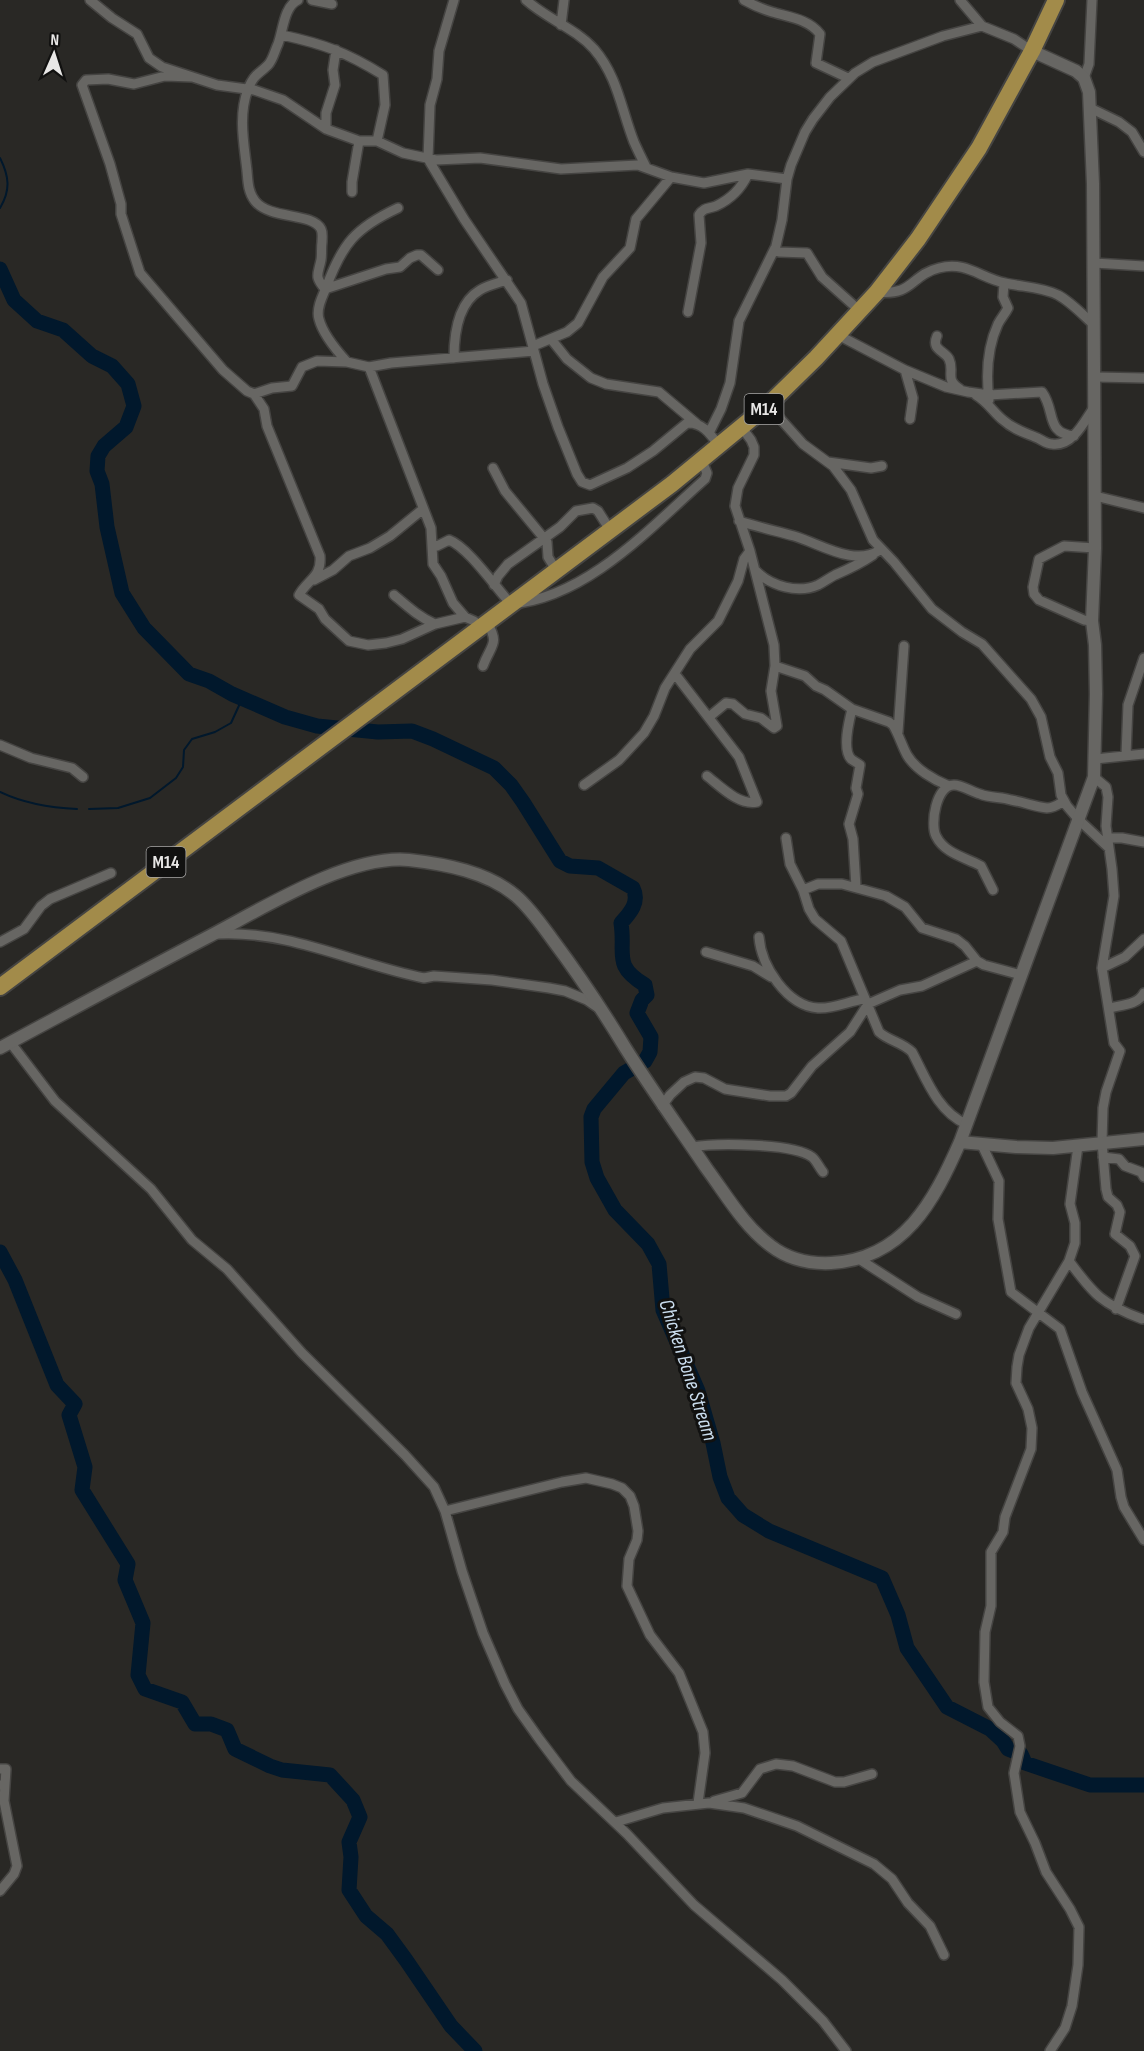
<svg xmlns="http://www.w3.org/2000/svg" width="1144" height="2051" font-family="'Sofia Sans Condensed',sans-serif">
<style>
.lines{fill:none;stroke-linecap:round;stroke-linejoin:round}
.stream{stroke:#01182c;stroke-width:2}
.river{stroke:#01182c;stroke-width:15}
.minor-casing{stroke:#454442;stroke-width:12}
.tertiary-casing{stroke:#454442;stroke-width:15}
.trunk-casing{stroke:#454442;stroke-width:20}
.minor{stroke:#676663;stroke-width:9}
.tertiary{stroke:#676663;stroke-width:12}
.trunk{stroke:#a28b4a;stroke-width:16}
.labels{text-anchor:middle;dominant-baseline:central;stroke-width:6;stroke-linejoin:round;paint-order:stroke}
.shield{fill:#111110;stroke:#a8a7a6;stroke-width:1.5}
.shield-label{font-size:18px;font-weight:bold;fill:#e8e7e6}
.water-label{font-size:21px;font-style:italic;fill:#caddee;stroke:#111110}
</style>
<rect width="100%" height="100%" fill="#292825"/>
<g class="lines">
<!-- stream -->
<path class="stream" d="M0 158C9 176 11 190 0 208
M0 792C23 803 51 808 77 809
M89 809 118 808 150 798 176 778 183 767 184 750 192 739 215 732 231 723 242 699"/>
<!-- river -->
<path class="river" d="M0 269 14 300 37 321 63 330 92 356 112 366 128 384 134 406 126 427 104 446 98 456 97 471 102 484 107 527 122 593 144 628 189 674 209 681 232 694 285 717 317 726 378 732 412 731 433 739 494 768 511 785 523 802 560 861 570 866 598 868 633 888C640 902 630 913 621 923 626 954 612 965 645 985L647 995 642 1000 637 1013 651 1037 650 1052 645 1061 624 1073 594 1109 591 1117 592 1162 597 1178 615 1210 648 1244 659 1264 663 1310 698 1391 713 1443 720 1477 728 1498 743 1515 769 1531 882 1578 898 1615 907 1648 947 1707 990 1729 1003 1741 1008 1749 1021 1754 1025 1763 1090 1785H1144
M0 1252 15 1280 57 1385 75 1404 69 1415 85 1467 82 1490 128 1564 125 1580 143 1623 138 1675 145 1689 182 1702 195 1724H211L227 1730 235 1749 270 1766 282 1770 330 1775 353 1800 360 1817 349 1842 351 1857 349 1890 366 1916 387 1934 406 1960 451 2026 475 2051"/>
<!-- minor casing -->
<g class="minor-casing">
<path id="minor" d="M90 0 112 18 137 34 149 58 162 67 217 85 254 90 283 100 326 129 359 141H377L403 153 436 160 480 158 561 169 638 165 671 177 704 183 748 174 787 179
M298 0C284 6 283 31 278 44 275 50 273 60 268 65 258 75 254 74 248 89 238 116 244 143 247 171 248 182 248 192 255 201 270 220 312 212 321 229 323 233 322 238 322 242 321 248 322 255 321 260 318 275 314 276 325 289
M312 0 332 4
M454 0 439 51 437 79 430 105 428 159 464 219 521 303 543 384 558 427 577 474 582 482 590 485 627 468 653 451 687 423C703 422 711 435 720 447
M526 0C547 19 575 28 594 49 618 77 621 109 634 142 638 151 642 159 646 167
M744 0C753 5 762 9 772 12 788 17 809 19 820 34L816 63 848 78
M960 0 982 26 1014 39 1032 51
M561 25 564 0
M282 35C323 44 346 52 383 75L385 105 377 141
M192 77 165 76 134 84 108 79 86 80 82 85 110 164 121 204V214L140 273 223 370 247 391 254 394 272 388 292 386 302 367 317 361 347 362 369 367 391 363 534 351
M1084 78 1089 64 1092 0
M1090 108 1119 122 1132 132 1144 152
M326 129V113L335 85 333 70 336 50
M352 192V182L359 141
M1094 263 1144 266
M325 289 386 269 400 267 410 258 417 255H421L438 270
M877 292C914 296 910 275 939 268 967 261 980 278 1005 283 1022 287 1042 287 1058 295 1071 302 1083 315 1094 325
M860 311 822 277 807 253 779 252 775 250 782 220 787 179 791 165 805 132 813 119 830 97 855 73 873 62 943 36 982 26
M688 312 701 243 699 215C704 207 708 209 716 206 731 199 741 189 748 174
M838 335 905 370 946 387 968 392 989 395 1042 392C1056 411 1045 433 1074 436
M937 336C931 350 944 350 949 359 955 372 944 379 960 389
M551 339 567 359 591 378 606 384 659 392 697 424
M533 346 567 332 578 323 603 277 630 248 636 219 671 177
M454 358C454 335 458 303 480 290 488 285 498 283 507 280
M347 362C337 351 323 335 319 319 316 309 322 297 326 288 342 244 355 228 398 208
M369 367 431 528 433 564 441 576 453 603 465 617 474 621 480 627
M905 370 913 398 910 419
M1095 377 1144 378
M254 394 264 409 267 426 320 556C322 577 307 580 299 595L319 609 325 619 349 641 368 645 386 643 402 639 435 624 465 617
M976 395C988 402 993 412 1003 420 1013 429 1023 432 1035 437 1041 439 1046 444 1052 444 1073 447 1085 420 1095 406
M989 400C986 375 987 348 998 324 1001 318 1005 314 1008 308L1003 297 1004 283
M768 405 803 444 833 466 851 490 873 540 894 562 932 609 962 632 982 644 1031 699 1041 717 1050 757 1058 773 1061 795 1067 806 1079 820 1109 848
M709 433 721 409 730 383 739 321 775 248
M828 462 871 468 882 466
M493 468 505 491 547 542 548 557 556 570
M1095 496 1144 508
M739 521C758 527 776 531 794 536 821 544 854 567 880 550
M433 544 437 546 449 540C468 547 496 588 511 604 587 598 651 527 705 479L707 473 702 461
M756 571C771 586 798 594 818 585 824 582 829 578 835 575 849 569 860 564 873 555
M314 580 333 570 349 556 370 548 390 536 423 509
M494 585 498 576 508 564 560 527 576 511 593 508 598 511 610 530
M394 595C407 606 419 617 435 624
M1092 621 1084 620 1039 600 1034 594 1033 587 1039 559 1064 546 1095 548
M483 666C491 644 500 645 487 622
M775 666 805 676 816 686 825 690 852 709 889 722 893 725C899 735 902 746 907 755 915 769 934 780 949 786
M675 674 739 757 757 802C739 806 720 786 707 776
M852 709C849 721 842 749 851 759 852 760 859 764 860 765L856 788 858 794 849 824 853 839 856 887
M709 717 726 703 733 704 745 714 761 718 774 728 777 726 771 691 775 666 774 645 750 551 735 506 738 488 754 455V447L751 440 742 428
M898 732 904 646
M0 745 31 758 72 768 83 777
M1126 755 1128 705 1144 658
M1095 759 1144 754
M1094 777 1106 787 1108 797 1106 826 1112 869 1114 896 1102 968 1114 1043 1120 1051 1106 1092 1103 1108 1102 1142 1106 1189 1108 1197 1117 1205 1120 1212 1115 1234 1130 1246 1135 1256 1116 1309
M584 785 619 760 644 733 654 716 665 688 690 649 718 621 738 581 744 559 750 551
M786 838 790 864 803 890 809 909 815 919 841 941 879 1032C889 1041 902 1042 912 1052 926 1078 937 1111 966 1124
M1107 838H1122L1144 842
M803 890 818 884H842L886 896 905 907 922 928 956 939 965 946 977 961
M993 890 981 866C965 857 945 854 936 836 930 824 936 785 954 785 962 785 972 792 980 794 990 798 1001 797 1011 800 1023 802 1036 807 1047 808 1054 808 1059 804 1064 801
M217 934C289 930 354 964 424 978L434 976 492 980 549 988 565 991 587 1000 597 1007
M759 937C761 966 787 1006 818 1008 834 1009 849 1001 864 999
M0 942 24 929 41 906 50 899 111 873
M706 952 753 966 771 977
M1102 968 1125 957 1144 939
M1109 1008C1121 1005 1138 1005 1144 993
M10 1042 55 1101 151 1189 192 1240 227 1269 302 1353 405 1455 434 1487 445 1511 462 1571 483 1633 505 1684 518 1709 540 1740 571 1781 627 1834 694 1905 782 1980 823 2021 846 2051
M662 1106 670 1095 684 1082 695 1077 704 1078 725 1089 731 1090 770 1096H786L791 1093 812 1066 850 1032 868 1004 900 990 922 986 977 961 984 965 1021 975
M982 1145 999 1181 998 1219 1011 1292 1060 1329 1082 1392 1117 1470 1121 1497 1124 1507 1144 1540
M692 1147C716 1143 793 1143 812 1157 816 1160 819 1167 823 1172
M1103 1157 1119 1159 1125 1166 1141 1172 1144 1177
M859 1259 918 1297 956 1314
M1069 1261C1094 1295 1102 1304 1142 1319
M445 1511 562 1482 586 1478 612 1484 622 1488 630 1496 634 1506 638 1531 637 1540 629 1559 627 1586 650 1635 679 1673 703 1732 705 1753 698 1803
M0 1769H6L5 1785H0
M714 1801 742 1793 760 1769 776 1764 793 1766 835 1782H844L872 1774
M616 1822 663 1808 709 1803 744 1808 797 1826 874 1864 892 1879 908 1903 930 1926 944 1955
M0 1891 14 1874 17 1866 4 1801 5 1785
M1050 2051 1065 2028 1072 2006 1078 1965 1079 1927 1070 1909 1046 1872 1035 1843 1020 1812 1014 1773 1020 1746 1018 1736 1000 1722 988 1707 984 1682 985 1632 991 1606V1552L1003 1532 1005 1517 1031 1449 1032 1428 1028 1409 1016 1383 1017 1367 1019 1355 1029 1328 1069 1261 1075 1243V1223L1070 1204 1078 1146"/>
</g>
<!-- tertiary casing -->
<g class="tertiary-casing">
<path id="tertiary" d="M0 1048C69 1011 137 974 206 938 260 910 348 854 409 860 445 864 488 872 516 896 530 908 541 924 552 939 579 975 603 1011 626 1049 652 1090 680 1129 707 1169 727 1196 744 1226 771 1246 788 1259 809 1264 831 1263 904 1259 934 1201 960 1142L1094 777 1096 694 1095 645 1092 621 1095 548 1093 184 1089 92 1084 78 1076 71 1032 51
M960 1142 1016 1147 1053 1148 1144 1139"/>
</g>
<!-- trunk casing -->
<g class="trunk-casing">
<path id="trunk" d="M0 987 672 484 768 405 816 358 877 292 918 239 979 148 1032 51 1056 0"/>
</g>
<!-- minor -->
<use href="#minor" class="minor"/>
<!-- tertiary -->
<use href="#tertiary" class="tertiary"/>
<!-- trunk -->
<use href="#trunk" class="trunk"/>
</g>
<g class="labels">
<!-- shield labels -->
<g class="shield">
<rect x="744.5" y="394" width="39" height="30" rx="4.5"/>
<rect x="146.5" y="847" width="39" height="30" rx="4.5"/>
</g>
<g class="shield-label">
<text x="764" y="409">M14</text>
<text x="166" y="862">M14</text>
</g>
<!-- water labels -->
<g class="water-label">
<text transform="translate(688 1370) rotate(72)">Chicken Bone Stream</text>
</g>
</g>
<!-- north arrow -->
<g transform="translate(54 54) rotate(3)" stroke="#111110" stroke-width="4.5" paint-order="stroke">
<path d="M0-4.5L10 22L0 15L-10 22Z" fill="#e8e7e6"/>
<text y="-9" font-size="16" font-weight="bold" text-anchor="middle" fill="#e8e7e6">N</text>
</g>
</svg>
